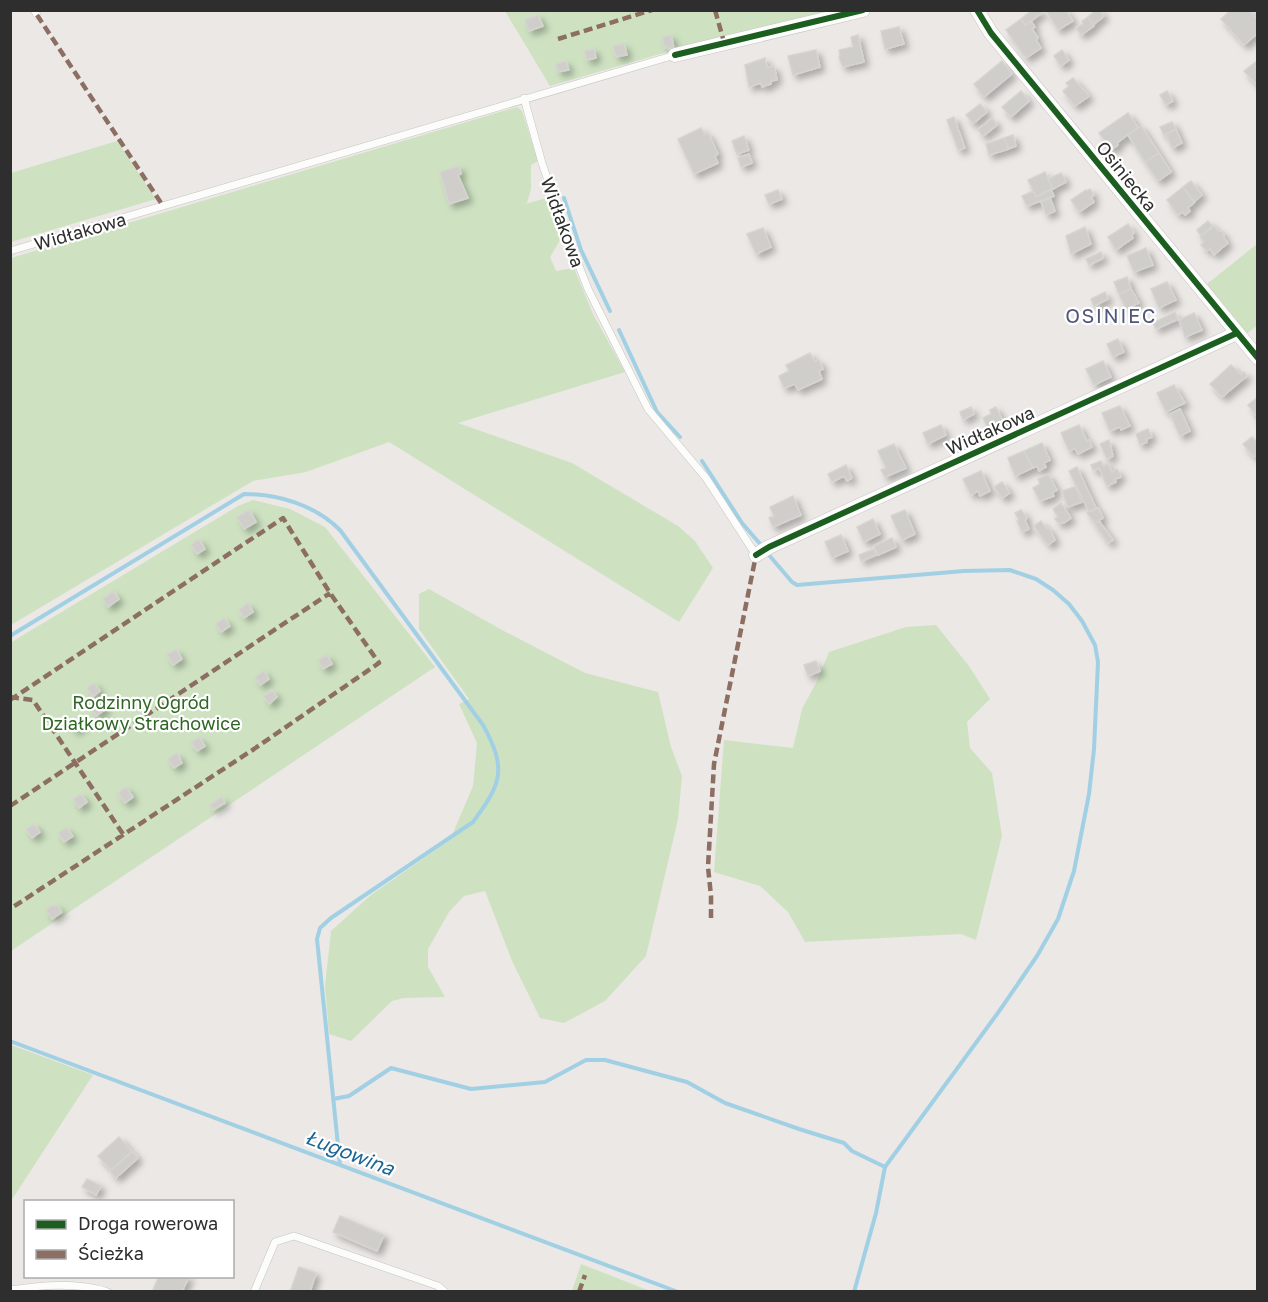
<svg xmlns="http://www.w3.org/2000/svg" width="1268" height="1302" font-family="'Golos Text',sans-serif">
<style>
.green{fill:#cee2c2;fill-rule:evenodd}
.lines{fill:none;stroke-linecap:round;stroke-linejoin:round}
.stream{stroke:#a1d0e4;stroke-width:4}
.building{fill:#d0cecb;stroke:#d6d4d1;stroke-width:1.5;filter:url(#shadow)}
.service-casing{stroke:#c6c4c4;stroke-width:8}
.minor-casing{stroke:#c6c4c4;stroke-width:15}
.service{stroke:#fcfcfb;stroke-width:7}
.minor{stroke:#fcfcfb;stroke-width:14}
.quiet{stroke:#8d6e63;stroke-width:4.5;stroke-dasharray:9 4.5;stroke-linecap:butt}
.cycleway-casing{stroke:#fff;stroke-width:10}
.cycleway{stroke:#1b5e20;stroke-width:6}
.labels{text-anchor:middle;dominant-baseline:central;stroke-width:4.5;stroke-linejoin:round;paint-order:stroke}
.street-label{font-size:18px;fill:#2e2e2e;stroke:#fff}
.park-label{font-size:18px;fill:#2f6623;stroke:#fff}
.neighbourhood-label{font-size:20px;letter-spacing:1.5px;fill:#52587b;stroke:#fff}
.water-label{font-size:20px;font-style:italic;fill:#1c6694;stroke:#fff}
</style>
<defs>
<filter id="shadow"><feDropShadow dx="4.5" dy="4.5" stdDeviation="3" flood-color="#0004"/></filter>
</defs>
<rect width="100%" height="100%" fill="#ebe8e5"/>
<!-- green -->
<path class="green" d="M505 11H834L722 36 550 86Z
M517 107 522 111 538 161 531 165V189L527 203 518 206 550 197 562 237 550 257 556 271 574 268 593 314 625 372 458 423 572 463 678 526 695 541 713 568 679 622 389 442 306 472 253 481 11 625V258ZM458 166 461 174 458 175 468 198 449 203 440 172Z
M117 141 156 199 11 242V173Z
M1257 244V326L1246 334 1207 284Z
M253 500 290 509 325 527 435 667 11 951 10 643 238 506Z
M429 589 502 630 585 673 658 692 671 747 682 776 678 819 646 956 605 1001 564 1023 540 1018 512 961 485 891 464 896 449 912 428 949V967L445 997 404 998 392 1001 351 1041 329 1034 325 986 331 931 371 895 450 840 473 786 477 743 459 704 469 699 419 629V594Z
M936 625 969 666 990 699 967 722 970 748 992 773 1002 836 976 940 961 934 805 942 788 912 760 886 714 872 724 740 793 748 802 709 817 681 829 652 906 627Z
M11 1045 93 1075 11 1201 10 1045Z
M581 1264 650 1291H572Z"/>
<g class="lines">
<!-- stream -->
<path class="stream" d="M564 198 581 250 610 311
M619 330 657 412 680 437
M702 461 742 523 761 545
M769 555 792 582 797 585 964 571 1010 570 1036 579 1053 590 1069 604 1082 621 1095 645 1098 662 1094 749 1089 794 1074 871 1058 919 1037 956 1000 1010 885 1167 876 1213 854 1292
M10 636 244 494C278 494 315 505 340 530L483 725C507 769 502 783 473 822L331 918 320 928 317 939 340 1165
M10 1041 678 1292
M333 1099 349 1096 391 1068 471 1089 545 1082 586 1060H605L687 1082 725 1103 799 1129 844 1143 852 1151 885 1167"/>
</g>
<!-- building -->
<path class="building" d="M1032 10H1040L1042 13 1025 25 1021 19Z
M1046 10H1066L1073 21 1058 30Z
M1096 10H1100L1104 16 1093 25 1088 17Z
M1231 10H1249L1258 21V33L1244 45 1221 19Z
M538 15 543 26 529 31 525 20Z
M1088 17 1094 26 1081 35 1076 28 1083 24 1082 21Z
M1021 19 1025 25 1031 21 1035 27 1032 29 1038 38 1036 40 1041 48 1026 58 1006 30Z
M899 27 904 44 885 49 881 31Z
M671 35 674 48 668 49V47L665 48 662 37Z
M858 35 864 62 843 67 839 58 840 55 839 50 853 47 851 37Z
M624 44 627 55 616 57 613 46Z
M594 49 596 58 587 60 584 51Z
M816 50 820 67 793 75 788 56Z
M1062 50 1069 60 1061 66 1054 56Z
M765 58 767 68 774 66 777 80 771 81V84L762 87 761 83 749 87 745 65Z
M1258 60V86L1244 71Z
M566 61 569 70 558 72 556 64Z
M1002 61 1012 74 984 97 974 84Z
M1073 78 1089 96 1075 106 1063 91 1069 86 1066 83Z
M1021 91 1029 101 1011 117 1002 107Z
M1167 91 1173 101 1166 105 1160 95Z
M980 104 987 112 973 124 966 115Z
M1128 113 1138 127 1117 143 1118 145 1111 150 1099 133Z
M954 117 965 148 958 150 947 120Z
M992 118 997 125 983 136 978 130Z
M1172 122 1176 129 1164 135 1160 127Z
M1141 126 1159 153 1145 162 1128 135Z
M701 128 705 135 708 133 711 139 718 154 715 156 718 163 694 174 678 139Z
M1176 129 1182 143 1172 148 1166 134Z
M1013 135 1016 146 1008 149 1004 138Z
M744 136 749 150 737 154 732 141Z
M1004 138 1009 149 989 155 986 144Z
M1159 153 1171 172 1158 181 1145 162Z
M749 154 752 163 741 167 738 158Z
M459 166 461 174 458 175 468 198 449 204 440 172Z
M1045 172 1053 189 1036 197 1028 180Z
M1061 173 1066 182 1053 189 1048 179Z
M1191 181 1202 195 1194 202 1183 187Z
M1183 187 1195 202 1188 208 1190 211 1185 215 1182 212 1178 215 1167 200Z
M1051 189 1054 196 1027 206 1022 196 1033 191 1036 197Z
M1090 189 1094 195 1091 197 1094 202 1079 212 1071 200 1086 190 1087 191Z
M778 190 782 199 769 204 765 195Z
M1050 198 1055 211 1046 215 1041 202Z
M1208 221 1212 226 1201 236 1197 230Z
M1128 224 1134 233 1132 235 1133 238 1116 250 1108 237Z
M1214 226 1218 231 1223 232 1224 238 1228 243 1214 255 1210 249 1207 251 1201 245 1204 242 1200 237Z
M1085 227 1091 244 1071 254 1066 236Z
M763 228 771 247 756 254 747 234Z
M1146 248 1153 265 1134 272 1127 256Z
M1101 252 1103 258 1089 265 1086 259Z
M1127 277 1131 289 1119 294 1114 282Z
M1167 282 1176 300 1159 308 1151 289Z
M1131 289 1139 303 1126 309 1119 294Z
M1105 292 1108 299 1094 306 1091 299Z
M1175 312 1178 319 1156 329 1153 323Z
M1194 313 1202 330 1185 337 1179 320Z
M1118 339 1124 352 1113 357 1107 344Z
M810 353 815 362 819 360 823 369 819 371 822 379 798 390 795 384 784 388 779 376 789 371 786 365Z
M1103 361 1111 377 1094 385 1086 369Z
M1231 365 1241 375 1244 372 1247 376 1222 397 1210 384Z
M1174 385 1185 403 1166 412 1157 393Z
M1258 397V420H1257L1254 417 1256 415 1248 405Z
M1120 406 1130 426 1121 430 1120 427 1110 431 1102 413Z
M971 407 974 414 963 420 960 412Z
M996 407 1005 426 990 433 983 418 991 414 990 410Z
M1180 409 1190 431 1180 436 1170 414Z
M941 425 946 435 928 444 923 433Z
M1079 425 1087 441 1089 440 1092 447 1078 454 1075 448 1069 451 1061 433Z
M1148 429 1152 437 1146 439 1147 442 1140 445 1136 434Z
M1252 437 1258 443V454L1254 457 1243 444Z
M1109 440 1113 456 1107 459 1100 444Z
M1042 443 1050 460 1044 463 1046 467 1039 471 1037 466 1033 468 1024 451Z
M894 444 906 468 885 477 881 470 886 468 878 451Z
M1024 451 1033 468 1015 476 1008 458Z
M1101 461 1103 466 1108 464 1112 472 1117 469 1121 477 1115 479 1116 482 1107 486 1099 468 1093 470 1091 465Z
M846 465 852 478 847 481 844 476 832 482 828 474Z
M1077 467 1096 508 1089 512 1069 471Z
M981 471 990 491 980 496 978 491 971 495 963 479Z
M1048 474 1057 490 1052 493 1054 496 1040 501 1033 488 1040 484 1038 479Z
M1002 482 1010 493 1002 498 994 487Z
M1075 487 1082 502 1068 507 1062 491Z
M793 496 801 515 773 527 769 518 774 516 770 507Z
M1061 503 1071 518 1064 523 1062 522 1059 524 1055 519 1058 517 1053 509Z
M1098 508 1103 518 1095 523 1087 513Z
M249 510 256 522 244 529 237 517Z
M905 510 915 534 902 540 891 516Z
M1021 510 1027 518 1025 520 1029 529 1022 532 1017 521 1019 520 1015 513Z
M873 519 880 534 864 542 857 527Z
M1041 521 1047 529 1049 528 1055 540 1048 545 1034 526Z
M1099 521 1113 540 1108 543 1094 523Z
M841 535 848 551 832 558 825 542Z
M892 538 896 547 878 555 874 546Z
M199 539 205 549 197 554 191 545Z
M874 549 876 555 861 561 859 555Z
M113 591 119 599 108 607 103 599Z
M248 603 253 612 244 618 239 610Z
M224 618 230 626 221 632 216 624Z
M176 649 182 659 173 665 167 655Z
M327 655 332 664 323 669 318 660Z
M816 661 820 671 808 676 804 665Z
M264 671 269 679 260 685 255 677Z
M94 683 100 691 93 697 87 688Z
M272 690 277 697 269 704 264 696Z
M101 701 106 709 96 716 91 708Z
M77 718 82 726 74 731 69 722Z
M199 737 205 746 197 751 191 742Z
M177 753 182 763 174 768 168 759Z
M126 787 133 797 125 803 118 793Z
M81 794 87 802 79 808 73 799Z
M222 797 225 803 213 810 210 805Z
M34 824 40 832 32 838 26 829Z
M66 828 73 836 64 842 58 833Z
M53 905 54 907 57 905 62 912 52 919 46 910Z
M119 1137 132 1152 111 1170 98 1156Z
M132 1151 138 1158 116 1178 110 1171Z
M87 1179 101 1186 96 1195 82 1187Z
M340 1216 384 1235 377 1251 333 1232Z
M299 1267 316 1273 310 1292H290Z
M159 1276H189L182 1292H152Z"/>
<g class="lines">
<!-- service casing -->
<g class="service-casing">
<path id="service" d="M34 10 37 15
M524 98 542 163 563 225 588 289 648 409 706 478 756 555
M10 251 675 55
M10 1290C42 1285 77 1282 108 1292
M254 1292 275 1242 294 1236 438 1286 445 1292"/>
</g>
<!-- minor casing -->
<g class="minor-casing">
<path id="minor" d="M977 10 991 33 1258 358
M675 55 863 10
M756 555 769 547 1237 333"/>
</g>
<!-- service -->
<use href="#service" class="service"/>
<!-- minor -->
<use href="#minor" class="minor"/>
<!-- quiet -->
<path class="quiet" d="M46 10V11
M715 10 724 42
M37 15 163 206
M558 39 652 10
M10 697 33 700 123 834
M10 700 283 518 330 593 379 663 254 749 10 909
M10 806 330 593
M711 918V896L708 867 714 764 756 555
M579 1292 585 1275"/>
<!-- cycleway casing -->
<g class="cycleway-casing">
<path id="cycleway" d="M977 10 991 33 1258 358
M675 55 863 10
M756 555 769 547 1237 333"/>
</g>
<!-- cycleway -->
<use href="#cycleway" class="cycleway"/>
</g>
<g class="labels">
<!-- street labels -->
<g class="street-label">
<text transform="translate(1127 176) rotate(51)">Osiniecka</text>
<text transform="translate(563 222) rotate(70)">Widłakowa</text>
<text transform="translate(80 231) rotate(-16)">Widłakowa</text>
<text transform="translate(990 430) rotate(-24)">Widłakowa</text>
</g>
<!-- park labels -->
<g class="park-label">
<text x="141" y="702">Rodzinny Ogród<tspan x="141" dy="21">Działkowy Strachowice</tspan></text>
</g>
<!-- neighbourhood labels -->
<g class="neighbourhood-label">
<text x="1111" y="315">OSINIEC</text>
</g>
<!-- water labels -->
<g class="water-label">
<text transform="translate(350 1152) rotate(21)">Ługowina</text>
</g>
</g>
<!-- border -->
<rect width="1268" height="1302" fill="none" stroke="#2e2e2e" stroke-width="24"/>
<!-- legend -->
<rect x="24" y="1200" width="210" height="78" fill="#ffffff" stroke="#ababab" stroke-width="1.5"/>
<rect x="36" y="1220" width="30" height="9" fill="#1b5e20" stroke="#ababab" stroke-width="1.5"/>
<text x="78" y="1230" font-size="18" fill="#2e2e2e">Droga rowerowa</text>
<rect x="36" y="1250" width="30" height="9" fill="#8d6e63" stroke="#ababab" stroke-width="1.5"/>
<text x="78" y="1260" font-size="18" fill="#2e2e2e">Ścieżka</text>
</svg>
